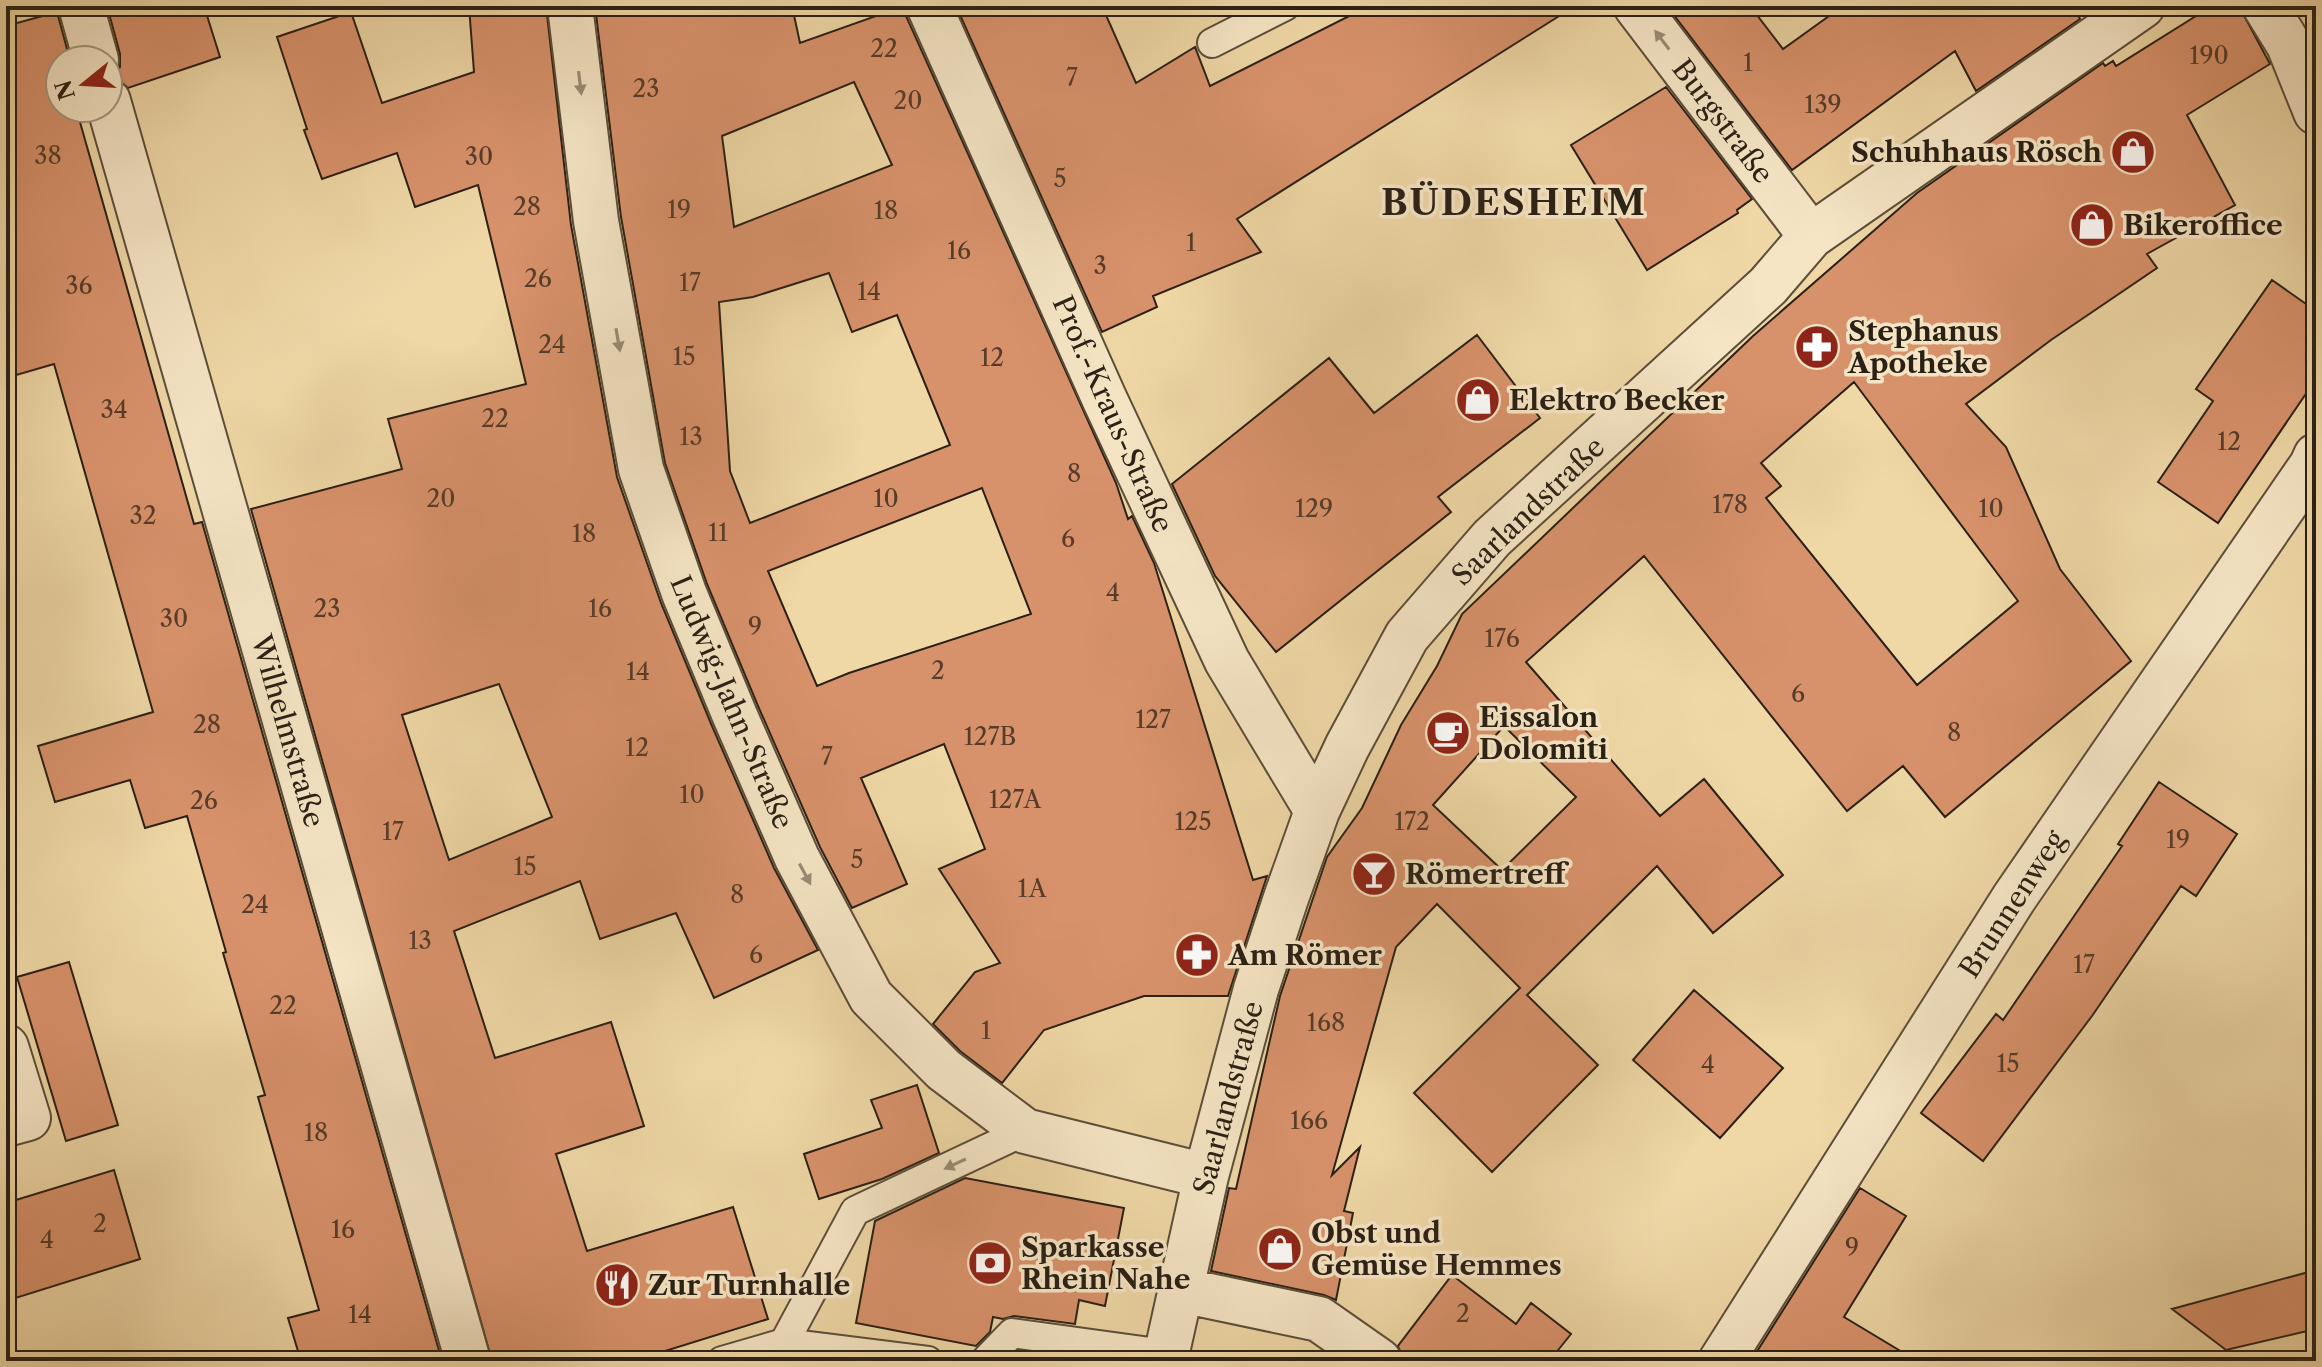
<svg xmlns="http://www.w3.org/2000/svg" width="2322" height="1367" font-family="'Libre Caslon Text',serif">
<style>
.building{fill:#d8926b;stroke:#2a2015;stroke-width:2;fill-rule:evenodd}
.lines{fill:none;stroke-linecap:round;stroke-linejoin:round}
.service-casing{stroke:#5b4e39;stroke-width:32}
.minor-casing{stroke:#5b4e39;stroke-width:48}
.service{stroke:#f5e5c5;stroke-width:28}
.minor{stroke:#f5e5c5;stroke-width:44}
.oneway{fill:#9a8c76}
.labels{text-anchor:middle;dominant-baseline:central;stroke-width:7;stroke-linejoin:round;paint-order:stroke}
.number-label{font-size:24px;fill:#563c2a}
.street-label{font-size:28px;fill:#2a2015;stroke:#f5e5c5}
.poi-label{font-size:28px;font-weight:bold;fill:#2a2015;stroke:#f5e5c5;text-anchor:start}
.district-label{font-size:36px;font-weight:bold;letter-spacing:2px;fill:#2a2015;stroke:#f5e5c5}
</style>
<rect width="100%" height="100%" fill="#efd7a6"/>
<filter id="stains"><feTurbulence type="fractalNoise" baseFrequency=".0025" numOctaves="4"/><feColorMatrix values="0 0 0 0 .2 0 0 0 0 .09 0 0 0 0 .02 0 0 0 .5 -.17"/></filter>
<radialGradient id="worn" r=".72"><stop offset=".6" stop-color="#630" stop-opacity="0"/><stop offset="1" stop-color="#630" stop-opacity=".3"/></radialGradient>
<!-- building -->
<path class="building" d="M107 6H204L220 57 128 88 114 77 120 67V54Z
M469 6H546L571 225 617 477 661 603 712 726 774 868 818 950 714 998 676 913 600 939 580 881 454 931 495 1058 611 1022 644 1126 556 1154 587 1251 733 1207 768 1319 633 1361H492L251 509 402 469 388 419 526 384 478 185 415 207 397 153 322 179 304 130 307 129 277 37 351 12 382 103 474 72ZM499 684 552 817 449 860 402 715Z
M595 6H792L800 43 904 6 906 16 1116 483 1128 519 1132 516 1154 563 1253 880 1267 876 1228 996H1144L1044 1030 1002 1083 960 1051 933 1024 975 972 1000 963 939 869 985 849 944 744 861 778 907 884 852 908 820 847 758 706 707 584 665 463 621 217ZM854 82 892 165 734 227 722 136ZM829 273 852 332 897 315 950 445 750 523 730 471 719 302 753 297ZM982 488 1031 614 849 673 817 686 768 571Z
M956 6H1102L1136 83 1195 47 1210 86 1369 6H1575L1237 219 1261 252 1153 296 1157 307 1102 332Z
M1667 6H1750L1783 49 1843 6H2074L2080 19 1976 91 1955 51 1792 170Z
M2212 6H2239L2270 64 2187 115 2235 205 2147 254 2157 268 2051 340 1966 404 2006 447 2060 569 2131 661 1945 817 1903 766 1847 811 1644 556 1526 662 1660 816 1704 779 1783 875 1713 933 1657 866 1527 995 1598 1065 1492 1172 1414 1093 1520 988 1437 904 1396 947 1332 1175 1360 1147 1344 1211 1353 1213 1336 1300 1324 1295 1211 1271 1229 1188 1236 1189 1280 996 1327 857 1362 808 1401 725 1437 666 1462 614 1753 336 1917 193 2103 63 2105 66 2113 61 2116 66ZM1854 382 2018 601 1917 685 1766 498 1781 486 1761 463ZM1504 726 1576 797 1502 870 1433 805Z
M57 12 70 60H60V108H76L194 524 202 522 442 1361H301L288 1318 319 1310 258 1097 265 1095 223 953 226 952 187 816 145 828 130 780 55 802 38 746 153 712 54 364 6 378V26Z
M1666 87 1752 199 1737 210 1738 213 1647 270 1571 145Z
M2272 280 2316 311V379L2218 523 2158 482 2213 401 2196 389Z
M1477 335 1540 418 1438 497 1451 512 1276 652 1215 576 1172 484 1329 358 1374 413Z
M2159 782 2237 834 2196 896 2181 886 2092 1016 1983 1161 1921 1113 1996 1014 2003 1020 2122 846 2118 844Z
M69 962 118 1125 66 1141 17 977Z
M1694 990 1783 1068 1720 1138 1633 1060Z
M917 1085 939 1153 882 1179 819 1199 804 1154 882 1128 871 1100Z
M114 1170 140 1259 6 1301V1203Z
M965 1178 1124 1208 1105 1306 1079 1300 1075 1324 1014 1316 1003 1319 993 1317 990 1332 976 1346 856 1323 875 1221Z
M1860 1188 1906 1216 1844 1317 1917 1361H1751Z
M2316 1270V1329L2226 1350 2172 1309Z
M1452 1275 1516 1324 1531 1303 1571 1334 1555 1354 1564 1361H1404L1398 1346Z"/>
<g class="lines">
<!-- service casing -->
<g class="service-casing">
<path id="service" d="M1212 43 1285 6
M784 1343 855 1211 1025 1131
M722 1361 784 1343 928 1361
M985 1361 1012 1333 1165 1354"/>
</g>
<!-- minor casing -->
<g class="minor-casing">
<path id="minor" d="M81 6 96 60
M570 6 596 221 641 469 684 593 735 716 797 858 871 997 944 1070 1025 1131 1206 1176
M929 6 1104 398 1227 661 1317 811
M1636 6 1811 236
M2265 6 2289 45 2316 112
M108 101 468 1361
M6 1047 28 1118 6 1124
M1181 1290 1319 1319 1379 1361
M1165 1361 1206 1176 1256 989 1286 898 1317 811 1347 747 1407 636 1492 538 1768 286 1811 236 2142 6
M1721 1361 2014 898 2312 465 2316 456"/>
</g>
<!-- service -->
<use href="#service" class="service"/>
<!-- minor -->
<use href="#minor" class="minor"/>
</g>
<!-- one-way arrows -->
<defs><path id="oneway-solid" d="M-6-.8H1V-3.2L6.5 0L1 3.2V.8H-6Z" transform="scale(2)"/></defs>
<g class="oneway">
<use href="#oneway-solid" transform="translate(1662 40) rotate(-127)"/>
<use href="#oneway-solid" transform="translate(580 83) rotate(83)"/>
<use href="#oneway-solid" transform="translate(618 340) rotate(80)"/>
<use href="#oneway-solid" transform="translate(805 874) rotate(62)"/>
<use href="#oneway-solid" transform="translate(955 1164) rotate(155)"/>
</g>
<!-- icons -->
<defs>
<g id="shop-disc" transform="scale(2.3)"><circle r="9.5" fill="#8f2418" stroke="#f5e5c5"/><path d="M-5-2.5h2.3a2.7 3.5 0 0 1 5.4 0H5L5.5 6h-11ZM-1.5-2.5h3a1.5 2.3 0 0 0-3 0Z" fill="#fff"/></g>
<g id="pharmacy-disc" transform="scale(2.3)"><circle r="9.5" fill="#8f2418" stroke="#f5e5c5"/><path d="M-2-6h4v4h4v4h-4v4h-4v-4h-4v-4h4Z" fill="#fff"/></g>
<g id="cafe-disc" transform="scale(2.3)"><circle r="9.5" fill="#8f2418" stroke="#f5e5c5"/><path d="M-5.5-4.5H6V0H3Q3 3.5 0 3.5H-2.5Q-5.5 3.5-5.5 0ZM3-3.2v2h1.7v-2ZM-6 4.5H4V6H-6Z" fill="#fff"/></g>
<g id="bar-disc" transform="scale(2.3)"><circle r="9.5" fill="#8f2418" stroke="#f5e5c5"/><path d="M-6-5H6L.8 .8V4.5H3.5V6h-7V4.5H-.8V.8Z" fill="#fff"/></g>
<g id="bank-disc" transform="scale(2.3)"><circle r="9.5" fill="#8f2418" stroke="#f5e5c5"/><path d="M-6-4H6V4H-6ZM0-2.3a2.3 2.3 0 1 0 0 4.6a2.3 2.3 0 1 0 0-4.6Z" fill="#fff"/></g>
<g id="restaurant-disc" transform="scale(2.3)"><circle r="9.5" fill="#8f2418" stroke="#f5e5c5"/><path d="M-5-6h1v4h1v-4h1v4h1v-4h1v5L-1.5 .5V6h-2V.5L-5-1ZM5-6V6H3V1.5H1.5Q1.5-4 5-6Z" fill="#fff"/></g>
</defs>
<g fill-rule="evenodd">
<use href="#shop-disc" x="2133" y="152"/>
<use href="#shop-disc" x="2092" y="225"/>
<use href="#pharmacy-disc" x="1817" y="347"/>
<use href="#shop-disc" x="1478" y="400"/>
<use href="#cafe-disc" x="1448" y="733"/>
<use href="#bar-disc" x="1374" y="874"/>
<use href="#pharmacy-disc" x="1197" y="955"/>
<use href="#shop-disc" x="1280" y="1249"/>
<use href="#bank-disc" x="990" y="1263"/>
<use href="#restaurant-disc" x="617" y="1285"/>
</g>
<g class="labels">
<!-- number labels -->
<g class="number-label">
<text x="884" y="48">22</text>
<text x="2209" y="55">190</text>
<text x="1748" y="62">1</text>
<text x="1072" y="77">7</text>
<text x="646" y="88">23</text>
<text x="908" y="100">20</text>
<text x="1823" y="104">139</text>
<text x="48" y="155">38</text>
<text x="479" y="156">30</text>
<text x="1060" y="178">5</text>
<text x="527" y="206">28</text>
<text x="679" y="209">19</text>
<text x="886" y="210">18</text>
<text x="1191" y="242">1</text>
<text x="959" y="250">16</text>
<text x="1100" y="265">3</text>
<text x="538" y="278">26</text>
<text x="690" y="282">17</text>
<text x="79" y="285">36</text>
<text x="869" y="291">14</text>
<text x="552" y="344">24</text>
<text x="684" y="356">15</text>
<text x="992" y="357">12</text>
<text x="114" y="409">34</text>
<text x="495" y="418">22</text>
<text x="691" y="436">13</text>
<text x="2229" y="441">12</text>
<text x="1074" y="473">8</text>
<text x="441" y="498">20</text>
<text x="886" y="498">10</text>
<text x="1730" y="504">178</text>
<text x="1314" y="508">129</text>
<text x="1991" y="508">10</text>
<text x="143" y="515">32</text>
<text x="718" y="532">11</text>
<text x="584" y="533">18</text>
<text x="1068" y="538">6</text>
<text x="1113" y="592">4</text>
<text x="327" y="608">23</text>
<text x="600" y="608">16</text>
<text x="174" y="618">30</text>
<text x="755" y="626">9</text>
<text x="1502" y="638">176</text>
<text x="938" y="670">2</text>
<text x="638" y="671">14</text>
<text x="1798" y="693">6</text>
<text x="1153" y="719">127</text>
<text x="207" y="724">28</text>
<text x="1954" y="732">8</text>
<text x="990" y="736">127B</text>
<text x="637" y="747">12</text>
<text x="827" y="756">7</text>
<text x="692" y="794">10</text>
<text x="1015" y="799">127A</text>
<text x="204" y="800">26</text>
<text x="1193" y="821">125</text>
<text x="1412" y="821">172</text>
<text x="393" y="831">17</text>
<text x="2178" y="839">19</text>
<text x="857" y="859">5</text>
<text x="525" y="866">15</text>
<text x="1032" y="888">1A</text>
<text x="737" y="894">8</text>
<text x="255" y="904">24</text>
<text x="420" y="940">13</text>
<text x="756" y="954">6</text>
<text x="2084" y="964">17</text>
<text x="283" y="1005">22</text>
<text x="1326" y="1022">168</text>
<text x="986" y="1030">1</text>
<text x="2008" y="1063">15</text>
<text x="1708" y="1064">4</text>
<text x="1309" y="1120">166</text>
<text x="316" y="1132">18</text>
<text x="100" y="1223">2</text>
<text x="343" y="1229">16</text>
<text x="47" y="1239">4</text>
<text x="1852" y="1247">9</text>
<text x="1463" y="1313">2</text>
<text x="360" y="1314">14</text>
</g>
<!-- street labels -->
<g class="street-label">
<text transform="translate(1723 121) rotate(53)">Burgstraße</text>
<text transform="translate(1113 414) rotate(66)">Prof.-Kraus-Straße</text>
<text transform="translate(1528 511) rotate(-44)">Saarlandstraße</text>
<text transform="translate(732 702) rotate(67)">Ludwig-Jahn-Straße</text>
<text transform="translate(288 731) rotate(74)">Wilhelmstraße</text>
<text transform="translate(2012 904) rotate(-57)">Brunnenweg</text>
<text transform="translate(1228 1098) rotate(-75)">Saarlandstraße</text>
</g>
<!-- poi labels -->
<g class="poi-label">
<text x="2102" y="152" text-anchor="end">Schuhhaus Rösch</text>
<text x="2123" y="225">Bikeroffice</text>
<text x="1848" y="331">Stephanus<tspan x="1848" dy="32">Apotheke</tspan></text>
<text x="1509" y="400">Elektro Becker</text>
<text x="1479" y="717">Eissalon<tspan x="1479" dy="32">Dolomiti</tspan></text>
<text x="1405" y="874">Römertreff</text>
<text x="1228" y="955">Am Römer</text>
<text x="1311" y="1233">Obst und<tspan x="1311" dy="32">Gemüse Hemmes</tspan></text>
<text x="1021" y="1247">Sparkasse<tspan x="1021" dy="32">Rhein Nahe</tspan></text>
<text x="648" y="1285">Zur Turnhalle</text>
</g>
<!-- district labels -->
<g class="district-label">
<text x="1514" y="202">BÜDESHEIM</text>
</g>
</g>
<!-- margin -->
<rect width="2322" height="1367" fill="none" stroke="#efd7a6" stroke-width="32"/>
<rect x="8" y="8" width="2306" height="1351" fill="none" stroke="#2a2015" stroke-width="4"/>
<rect x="16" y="16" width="2290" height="1335" fill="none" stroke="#2a2015" stroke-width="2"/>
<!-- north arrow -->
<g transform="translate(84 84) rotate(252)"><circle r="38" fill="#f5e5c5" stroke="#a4967f" stroke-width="2"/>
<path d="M0-6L14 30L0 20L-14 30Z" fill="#8f2418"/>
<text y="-12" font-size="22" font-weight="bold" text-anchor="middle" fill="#2a2015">N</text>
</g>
<rect width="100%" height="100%" filter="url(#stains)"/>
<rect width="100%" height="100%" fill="url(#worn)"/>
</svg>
